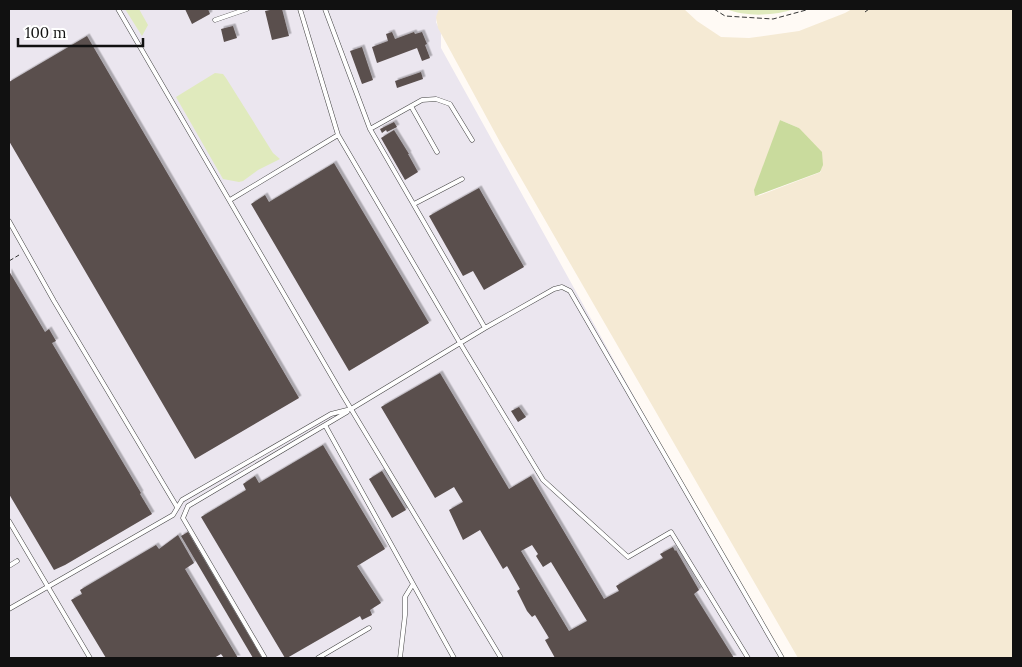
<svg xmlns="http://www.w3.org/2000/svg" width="1022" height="667" font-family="Lora,serif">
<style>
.industrial{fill:#ebe6ef}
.farmland{fill:#f5ead4;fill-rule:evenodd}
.green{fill:#e0eabd}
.forest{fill:#c9db9d}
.building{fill:#5a4f4d;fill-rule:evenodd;filter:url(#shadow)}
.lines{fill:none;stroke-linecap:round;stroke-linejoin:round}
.lane-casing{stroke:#444;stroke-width:5}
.path{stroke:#333;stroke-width:1;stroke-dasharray:5 2.5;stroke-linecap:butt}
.lane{stroke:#fff;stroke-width:4}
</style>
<defs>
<filter id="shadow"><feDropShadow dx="2.5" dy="-2.5" stdDeviation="0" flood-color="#0004"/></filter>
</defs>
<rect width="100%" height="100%" fill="#fffaf5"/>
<!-- industrial -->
<path class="industrial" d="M9 9H439L436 22 441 33V48L779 658H9Z"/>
<!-- farmland -->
<path class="farmland" d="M439 9H684L697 21 721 37 749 38 799 31 845 13 852 9H1013V658H798L500 142 438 28 436 17ZM780 120 799 128 821 172 758 196Z"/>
<!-- green -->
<path class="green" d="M125 9H139L148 25 142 36Z
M726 9H794C774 16 746 17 726 9Z
M215 73 223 74 226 78 273 153 280 159 258 170 243 181 239 182 223 179 176 97Z"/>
<!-- forest -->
<path class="forest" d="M780 120 799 128 822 152 823 165 820 172 755 196 754 190Z"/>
<!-- building -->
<path class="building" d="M185 9H208L210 14 192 24Z
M275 9H282L289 36 272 40 265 11Z
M233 26 237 38 224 42 221 29Z
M392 32 395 39 414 32 415 34 422 32 427 44 425 45 430 58 422 61 417 48 377 63 372 47 388 41 386 34Z
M87 36 299 398 195 459 9 141V82Z
M362 47 373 80 362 84 350 51Z
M421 72 423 79 397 88 395 81Z
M394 122 397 127 387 132 386 130 382 133 380 129Z
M394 130 409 154H408L418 172 405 180 381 138Z
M334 163 429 323 349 371 251 204 265 195 269 202Z
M479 188 524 267 484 290 473 271 463 276 429 216Z
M9 271 45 332 49 329 56 341 52 343 141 493 140 494 152 514 65 565 54 570 9 494Z
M440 373 509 489 531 476 604 599 619 591 616 586 663 558 660 554 673 547 675 551 676 550 699 590 694 594 734 658H555L545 640 549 638 535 615 532 617 527 611 517 591 520 589 507 566 503 569 480 530 463 540 449 510 463 502 454 487 435 498 381 407ZM532 545 538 554 536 556 543 567 551 562 587 621 569 631 521 551Z
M519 407 526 417 518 422 511 411Z
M323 445 385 549 357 566 381 603 370 610 372 615 362 620 360 616 287 658H285L201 517 246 490 243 484 255 476 259 483Z
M382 471 406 510 392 518 369 479Z
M188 532 262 658H253L181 536Z
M178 535 194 563 185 569 238 658H224L221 654 214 658H106L71 600 82 594 80 590 156 545 159 549Z"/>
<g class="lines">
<!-- lane casing -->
<g class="lane-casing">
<path id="lane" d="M118 9 342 394 501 658
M300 9 338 135 460 343 543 480 628 557 671 532 748 658
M215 20 247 9
M411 106 437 152
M370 129 422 100 436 99 450 104 472 140
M230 200 338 135
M414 204 462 179
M9 221 54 301 177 507
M485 328 554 289 562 287 570 291 782 658
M325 425 454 658
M9 521 90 658
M9 566 17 561
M9 609 173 515 182 500 331 414 351 409 485 328 370 129 325 9
M265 658 183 518 188 506 347 412
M318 658 369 628
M400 658 405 615V597L413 584"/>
</g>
<!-- path -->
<path class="path" d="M714 9 725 16 773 19 810 9
M865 12 869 9
M9 261 19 255"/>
<!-- lane -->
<use href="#lane" class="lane"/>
</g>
<!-- border -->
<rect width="1022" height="667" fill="none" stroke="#111111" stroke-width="20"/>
<!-- scale -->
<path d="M18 38v8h125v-8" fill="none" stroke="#111111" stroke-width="2.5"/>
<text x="25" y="38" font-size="15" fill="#111111" stroke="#ffffff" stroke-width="4" paint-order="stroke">100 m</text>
</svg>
